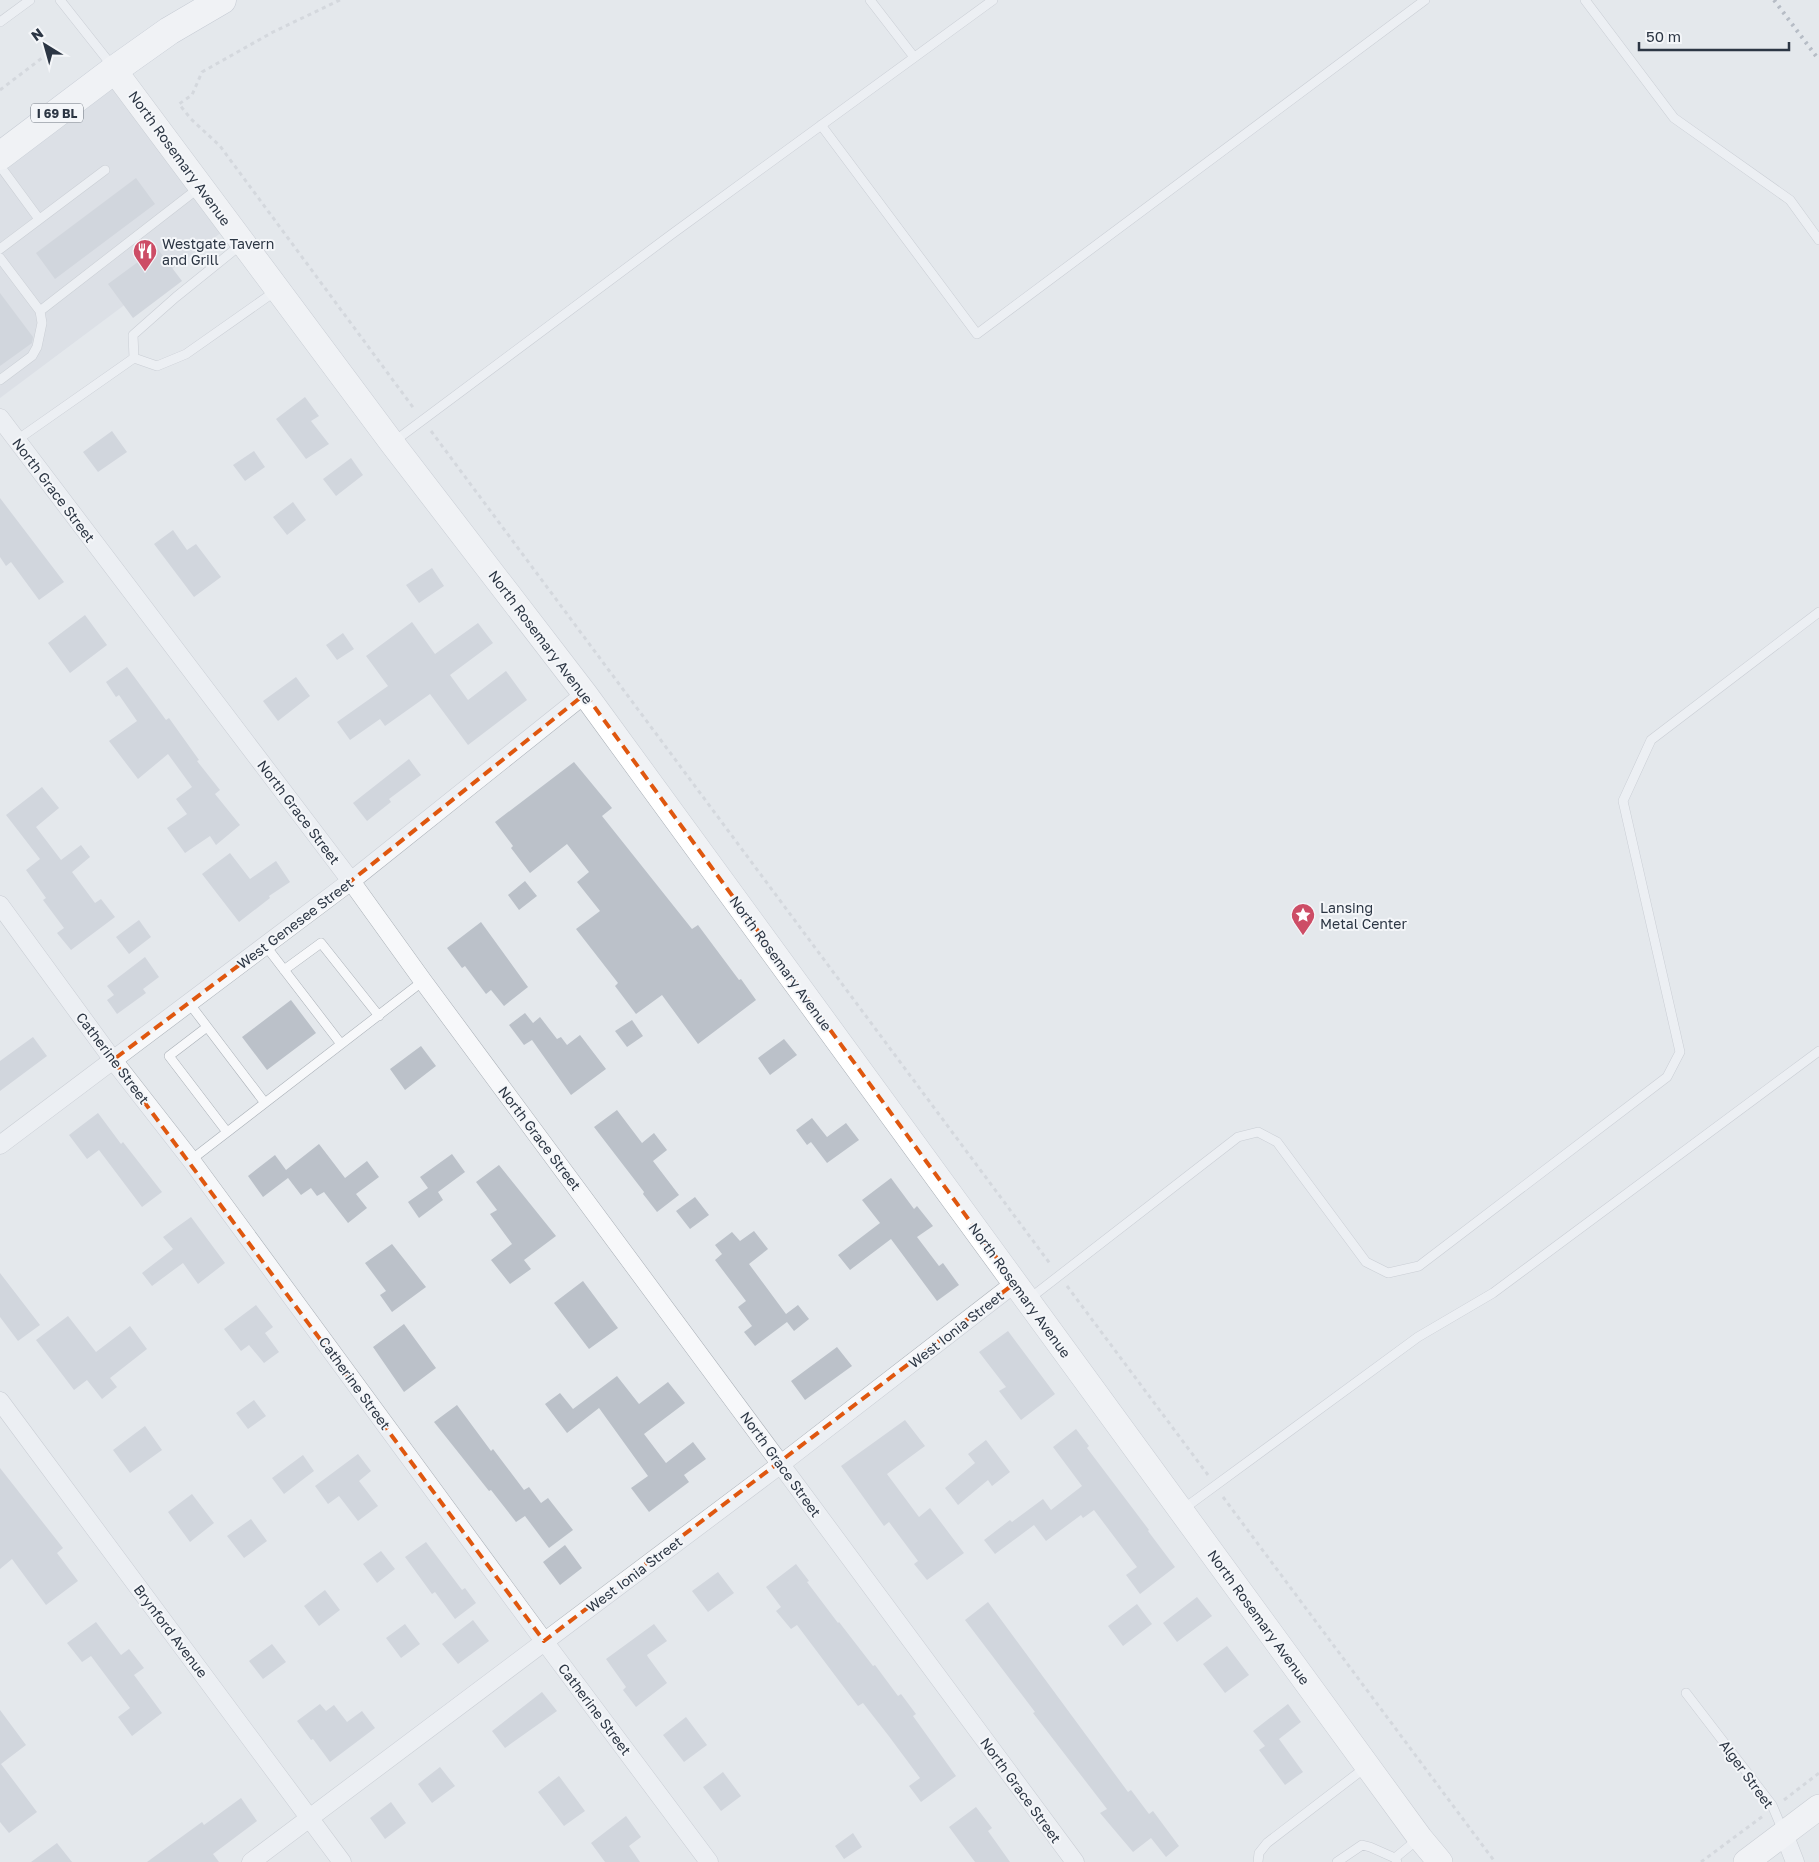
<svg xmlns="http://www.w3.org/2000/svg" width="1819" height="1862" font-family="'Golos Text',sans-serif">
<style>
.built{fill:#d2d7de}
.building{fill:#bbc1c9}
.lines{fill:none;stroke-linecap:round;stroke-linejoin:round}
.lane-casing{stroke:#a9afb6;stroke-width:10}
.street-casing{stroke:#a9afb6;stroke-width:19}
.secondary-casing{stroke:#a9afb6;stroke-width:26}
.primary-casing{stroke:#a4acb7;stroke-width:29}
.path{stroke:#c2c6cb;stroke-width:3;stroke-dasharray:4 4;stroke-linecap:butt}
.lane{stroke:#f7f8fa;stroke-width:9}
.street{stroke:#f7f8fa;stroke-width:18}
.secondary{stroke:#fff;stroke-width:25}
.primary{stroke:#fff;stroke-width:28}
.rail{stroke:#7e8895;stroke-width:4;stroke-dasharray:2.5 5;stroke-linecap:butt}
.marked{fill:none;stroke:#df570f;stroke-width:4;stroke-dasharray:10 6;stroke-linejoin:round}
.labels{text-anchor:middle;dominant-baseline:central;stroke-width:4;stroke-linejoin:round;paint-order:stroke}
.shield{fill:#f4f6f9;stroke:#68707a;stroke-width:1}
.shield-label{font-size:12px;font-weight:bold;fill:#2c3644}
.street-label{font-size:14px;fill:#2c3644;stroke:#f4f6f9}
.poi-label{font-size:14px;fill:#2c3644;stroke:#f4f6f9;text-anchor:start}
</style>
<rect width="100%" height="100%" fill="#e4e8ec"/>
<!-- built -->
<path class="built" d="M114 70 230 226 0 398V156Z"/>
<!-- building -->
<path class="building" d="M136 178 155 204 55 279 36 253Z
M157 248 182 281 133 318 108 284Z
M0 293 33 337 32 343 0 366Z
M305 397 319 416 311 421 329 444 306 459 276 419Z
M112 431 127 452 98 472 83 452Z
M254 451 265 467 245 481 233 465Z
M351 458 363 475 336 496 323 479Z
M0 498 64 582 39 600 11 562 6 566 0 557Z
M293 502 306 520 287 535 273 517Z
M173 530 187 550 196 544 221 577 194 597 154 544Z
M432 568 444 586 419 603 406 585Z
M85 615 107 645 70 673 48 643Z
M412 622 435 654 478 623 493 643 450 675 468 700 506 671 527 700 468 745 430 694 385 726 380 719 350 740 337 722 388 686 366 656Z
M343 633 354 649 337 660 326 645Z
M127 667 166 720 169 718 199 760 197 761 220 790 215 794 240 825 216 845 210 836 185 853 167 828 187 814 176 799 192 787 168 754 138 779 109 741 137 721 119 695 116 697 106 682Z
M296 677 310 696 278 721 263 701Z
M409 759 421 775 389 799 391 802 367 821 353 803Z
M574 762 612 808 602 816 692 929 698 925 739 980 741 979 756 1000 698 1044 662 995 636 1014 615 986 618 983 576 929 600 911 577 882 589 872 567 844 530 873 511 848 513 846 495 822Z
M42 787 59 808 36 827 61 860 81 845 90 857 72 872 95 903 101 899 115 917 71 950 57 933 64 928 43 900 46 898 26 870 40 859 6 815Z
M230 853 250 879 276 861 290 882 269 896 270 898 239 922 202 874Z
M525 881 537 896 519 910 508 895Z
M139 920 151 937 129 954 116 937Z
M481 922 528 987 504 1006 491 990 486 994 465 966 462 968 447 948Z
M145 957 159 977 143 989 146 993 117 1014 107 1000 114 995 107 986Z
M291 1000 316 1033 267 1070 242 1037Z
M525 1013 533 1023 540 1017 557 1039 561 1037 567 1045 580 1035 606 1069 571 1095 532 1040 524 1045 509 1025Z
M632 1020 643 1036 627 1047 615 1031Z
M33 1037 47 1056 0 1091V1061Z
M784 1039 797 1055 770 1075 758 1058Z
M421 1046 436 1066 405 1090 390 1069Z
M617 1110 642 1143 654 1133 667 1150 653 1161 679 1195 657 1212 643 1194 644 1192 594 1127Z
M98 1113 121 1144 123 1142 162 1192 142 1207 99 1150 87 1159 69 1135Z
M812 1118 827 1137 846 1123 859 1140 827 1163 811 1142 807 1145 796 1130Z
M319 1144 345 1178 367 1161 379 1177 356 1194 367 1208 348 1223 324 1192 317 1196 311 1188 301 1195 288 1178 263 1197 248 1176 275 1155 286 1170Z
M452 1154 465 1172 438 1192 443 1200 419 1218 408 1202 428 1188 420 1177Z
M499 1165 556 1236 524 1260 531 1269 510 1284 491 1260 512 1244 490 1214 497 1210 476 1182Z
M891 1178 914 1209 917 1206 933 1226 917 1237 939 1266 943 1263 959 1285 937 1301 891 1239 850 1270 838 1255 880 1223 862 1200Z
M695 1197 709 1215 690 1229 676 1211Z
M191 1217 225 1263 198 1284 183 1263 152 1286 142 1273 173 1249 163 1237Z
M754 1231 768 1249 749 1264 786 1314 798 1305 809 1319 794 1331 787 1322 755 1346 744 1332 752 1326 738 1307 746 1301 715 1260 722 1254 715 1245 732 1232 740 1241Z
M392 1244 426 1287 392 1312 380 1295 386 1291 365 1263Z
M0 1273 40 1325 18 1341 0 1317Z
M583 1281 618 1328 589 1349 554 1303Z
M256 1305 273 1327 265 1333 279 1352 264 1363 249 1345 241 1351 224 1329Z
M68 1316 96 1352 130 1326 147 1349 110 1378 117 1387 102 1399 87 1380 74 1390 36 1340Z
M404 1324 436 1368 404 1392 373 1347Z
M1008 1331 1055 1394 1021 1420 999 1391 1006 1387 979 1352Z
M837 1347 852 1366 805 1400 791 1381Z
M617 1376 639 1404 668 1382 685 1403 644 1434 666 1463 693 1442 706 1459 684 1475 689 1482 649 1512 631 1488 648 1476 599 1408 567 1433 545 1404 560 1393 573 1409Z
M254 1400 266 1416 248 1429 236 1413Z
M457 1405 491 1451 493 1449 524 1490 529 1487 541 1503 548 1498 573 1530 549 1548 525 1516 516 1522 491 1490 489 1491 434 1422Z
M905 1420 925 1446 887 1474 919 1517 930 1508 964 1553 927 1580 914 1564 918 1561 889 1522 884 1526 841 1466Z
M145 1426 162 1450 130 1473 113 1450Z
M1076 1429 1089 1446 1087 1448 1149 1530 1148 1531 1175 1567 1140 1594 1126 1575 1137 1567 1094 1510 1083 1518 1081 1515 1046 1541 1034 1525 995 1554 984 1540 1010 1520 1012 1522 1043 1499 1051 1510 1082 1486 1053 1447Z
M986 1440 1010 1472 992 1486 988 1480 958 1505 945 1488 975 1463 968 1454Z
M358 1454 371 1471 359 1481 378 1506 358 1521 339 1496 328 1504 315 1486Z
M303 1455 314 1471 284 1494 272 1478Z
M0 1468 63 1548 57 1553 78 1581 46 1605 12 1559 0 1569Z
M192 1494 214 1523 190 1542 168 1512Z
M251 1519 267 1541 244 1558 227 1536Z
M426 1542 462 1590 465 1588 476 1603 455 1619 435 1592 432 1594 405 1557Z
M565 1545 582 1568 560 1585 543 1562Z
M381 1551 395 1569 377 1583 363 1564Z
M796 1564 809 1581 807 1582 838 1623 839 1622 873 1666 875 1665 898 1696 901 1694 916 1714 913 1716 956 1776 921 1802 909 1786 920 1778 888 1735 863 1703 858 1706 797 1625 791 1629 776 1611 781 1607 766 1587Z
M718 1572 734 1593 708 1612 692 1591Z
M325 1590 340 1610 319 1626 304 1606Z
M1197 1597 1212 1616 1177 1642 1163 1623Z
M988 1602 1128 1792 1131 1790 1149 1814 1153 1811 1179 1846 1166 1857 1151 1838 1133 1852 1100 1813 1107 1809 1033 1713 1035 1712 965 1620Z
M1137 1604 1152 1624 1123 1646 1108 1626Z
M473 1620 489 1641 458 1664 442 1644Z
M96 1622 121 1655 129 1649 144 1668 134 1675 162 1713 132 1736 118 1717 130 1708 91 1656 82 1662 67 1643Z
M405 1624 420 1644 401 1658 386 1638Z
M654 1624 667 1641 647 1655 648 1657 667 1683 636 1707 623 1690 626 1687 606 1659Z
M272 1644 286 1662 263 1679 249 1661Z
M1227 1646 1249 1675 1225 1693 1203 1664Z
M542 1692 557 1711 505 1748 492 1731Z
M320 1704 326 1711 334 1705 347 1722 362 1711 375 1728 330 1762 313 1739 311 1740 297 1721Z
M1288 1704 1301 1722 1279 1739 1303 1772 1285 1785 1259 1750 1265 1746 1253 1731Z
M0 1710 26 1745 1 1764 37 1812 9 1833 0 1822Z
M686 1717 707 1745 684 1762 663 1735Z
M440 1767 455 1786 432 1803 418 1784Z
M723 1772 741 1796 721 1811 703 1787Z
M559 1776 585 1811 564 1826 538 1792Z
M241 1798 257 1821 213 1854 219 1862H147L202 1822 204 1825Z
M391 1802 406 1823 385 1839 370 1818Z
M976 1807 992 1828 988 1831 1010 1862H975L949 1827Z
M626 1816 641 1837 629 1846 640 1862H605L591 1843Z
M853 1833 862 1847 844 1859 835 1846Z
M57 1843 72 1862H31Z"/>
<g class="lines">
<!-- lane casing -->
<g class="lane-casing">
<path id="lane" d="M60 0 113 67
M870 0 914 57
M1585 0 1674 118 1790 200 1819 240
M0 22 30 0
M821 125 977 334 1425 0
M0 166 39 219
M0 249 105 170
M0 258 40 311 42 323 37 347 32 356 0 380
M40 311 200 187
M134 358 133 335 176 297 243 243
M17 440 134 358 157 366 186 354 277 290
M392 443 672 234 993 0
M265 945 341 1044
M284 970 321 943 379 1016
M189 1003 265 1103
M207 1027 169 1056 227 1132
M191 1160 423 981
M1029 1299 1238 1137 1258 1132 1277 1142 1366 1262 1388 1273 1419 1266 1667 1077 1680 1052 1623 801 1651 740 1819 612
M1182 1510 1418 1337 1493 1293 1819 1051
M1686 1693 1772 1805 1783 1831
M1258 1862 1259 1853 1267 1843 1366 1767
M1337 1862 1362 1845 1370 1847 1395 1858
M1397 1862 1395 1858 1418 1839"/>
</g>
<!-- street casing -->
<g class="street-casing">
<path id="street" d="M0 418 351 881 423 981 1075 1862
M0 905 113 1060 191 1160 544 1641 709 1862
M0 1145 351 881 585 694
M0 1401 342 1862
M1784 1834 1795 1862
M251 1862 781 1464 1015 1283"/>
</g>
<!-- secondary casing -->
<g class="secondary-casing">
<path id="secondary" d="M114 70 392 443 585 694 1420 1838 1440 1862
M1746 1862 1819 1807"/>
</g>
<!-- primary casing -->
<g class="primary-casing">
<path id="primary" d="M0 156 114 70 169 31 222 0"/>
</g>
<!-- path -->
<path class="path" d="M340 0 273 32 202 72 192 95 179 104 191 119 220 146 415 410
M0 90 42 58
M431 431 1051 1265
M1067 1286 1208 1475
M1223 1497 1495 1862
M1784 1800 1819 1773
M1701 1862 1763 1816"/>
<!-- lane -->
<use href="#lane" class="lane"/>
<!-- street -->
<use href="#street" class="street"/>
<!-- secondary -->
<use href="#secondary" class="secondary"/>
<!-- primary -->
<use href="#primary" class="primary"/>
<!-- rail -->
<path class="rail" d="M1774 0 1819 60"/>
</g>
<!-- marked area -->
<path d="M0 0H1819V1862H0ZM585 694 1015 1283 544 1641 113 1060 351 881Z" fill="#e4e8ec" fill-opacity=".55" fill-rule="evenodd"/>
<path class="marked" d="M585 694 1015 1283 544 1641 113 1060 351 881Z"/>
<!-- icons -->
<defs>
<g id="restaurant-pin" transform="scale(1.25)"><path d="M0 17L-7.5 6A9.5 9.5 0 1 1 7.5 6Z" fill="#cd4d66" stroke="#f4f6f9"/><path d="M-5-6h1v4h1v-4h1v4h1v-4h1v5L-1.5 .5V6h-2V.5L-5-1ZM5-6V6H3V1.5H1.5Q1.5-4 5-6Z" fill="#fff"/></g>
<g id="sight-pin" transform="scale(1.25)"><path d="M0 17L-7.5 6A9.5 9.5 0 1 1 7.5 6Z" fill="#cd4d66" stroke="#f4f6f9"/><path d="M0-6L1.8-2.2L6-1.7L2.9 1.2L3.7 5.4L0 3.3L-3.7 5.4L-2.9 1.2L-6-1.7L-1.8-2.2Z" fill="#fff"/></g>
</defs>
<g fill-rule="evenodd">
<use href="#restaurant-pin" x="145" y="251"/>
<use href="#sight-pin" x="1303" y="915"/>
</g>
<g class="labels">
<!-- shield labels -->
<rect class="shield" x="31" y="103.5" width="52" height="19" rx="4"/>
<g class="shield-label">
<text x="57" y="113">I 69 BL</text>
</g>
<!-- street labels -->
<g class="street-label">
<text transform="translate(180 158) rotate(54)">North Rosemary Avenue</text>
<text transform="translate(54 490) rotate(53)">North Grace Street</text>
<text transform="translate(541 637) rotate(53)">North Rosemary Avenue</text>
<text transform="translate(299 812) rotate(53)">North Grace Street</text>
<text transform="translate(295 923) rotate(-37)">West Genesee Street</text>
<text transform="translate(781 963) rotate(54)">North Rosemary Avenue</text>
<text transform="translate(113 1058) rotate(53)">Catherine Street</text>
<text transform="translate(540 1138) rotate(53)">North Grace Street</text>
<text transform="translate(1020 1290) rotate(54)">North Rosemary Avenue</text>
<text transform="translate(956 1329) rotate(-38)">West Ionia Street</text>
<text transform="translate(355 1383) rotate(54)">Catherine Street</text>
<text transform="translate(781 1464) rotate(54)">North Grace Street</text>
<text transform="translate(634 1574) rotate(-37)">West Ionia Street</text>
<text transform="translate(1259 1617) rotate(54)">North Rosemary Avenue</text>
<text transform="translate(171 1631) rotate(53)">Brynford Avenue</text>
<text transform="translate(595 1709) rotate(53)">Catherine Street</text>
<text transform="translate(1747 1774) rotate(54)">Alger Street</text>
<text transform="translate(1021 1790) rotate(54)">North Grace Street</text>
</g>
<!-- poi labels -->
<g class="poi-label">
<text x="162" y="243">Westgate Tavern<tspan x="162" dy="16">and Grill</tspan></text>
<text x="1320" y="907">Lansing<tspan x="1320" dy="16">Metal Center</tspan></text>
</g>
</g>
<!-- north arrow -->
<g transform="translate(45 45) rotate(323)" stroke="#f4f6f9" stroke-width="4" paint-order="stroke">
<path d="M0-4L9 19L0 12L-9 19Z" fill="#2c3644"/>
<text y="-8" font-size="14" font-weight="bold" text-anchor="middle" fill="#2c3644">N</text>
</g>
<!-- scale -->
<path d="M1639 42v8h150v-8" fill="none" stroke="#2c3644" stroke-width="2.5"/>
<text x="1646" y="42" font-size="15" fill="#2c3644" stroke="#f4f6f9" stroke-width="4" paint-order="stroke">50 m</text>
</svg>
